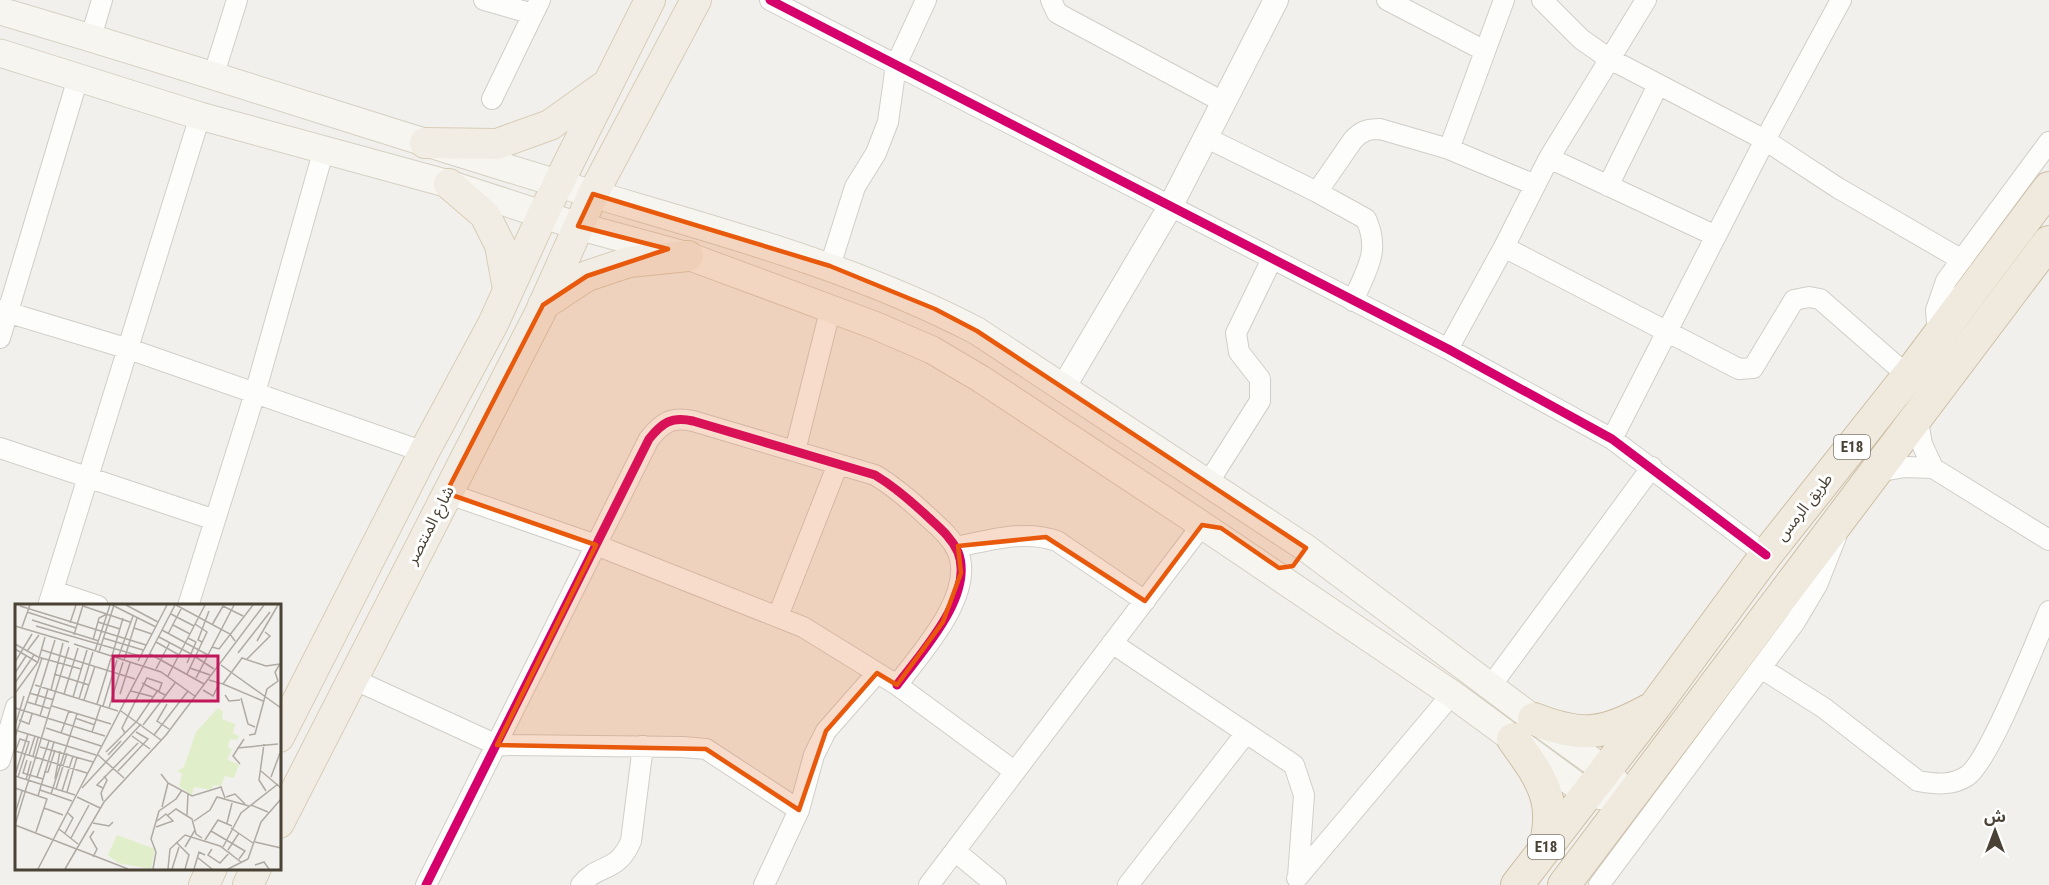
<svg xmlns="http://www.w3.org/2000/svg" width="2049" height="885" font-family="'Roboto Condensed','Noto Sans Arabic',sans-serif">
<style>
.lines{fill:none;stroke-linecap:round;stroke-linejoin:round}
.minor-casing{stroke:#d0cec9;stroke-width:22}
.tertiary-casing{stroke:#d0cec9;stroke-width:26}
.secondary-casing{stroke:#d5d0c4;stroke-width:29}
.primary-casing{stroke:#d7cdb7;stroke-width:32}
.trunk-casing{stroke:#cdbea4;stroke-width:34}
.minor{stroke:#fdfdfc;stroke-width:20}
.tertiary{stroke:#fdfdfc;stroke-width:24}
.secondary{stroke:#f7f5ef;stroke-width:27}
.primary{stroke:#f2ede4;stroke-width:30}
.trunk{stroke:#f0eade;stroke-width:32}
.cycleway-casing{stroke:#fff;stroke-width:13}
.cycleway{stroke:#d6006c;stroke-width:9}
.marked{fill:#e8590c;fill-opacity:0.2;stroke:#e8590c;stroke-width:4.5;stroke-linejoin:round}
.labels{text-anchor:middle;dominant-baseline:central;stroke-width:6;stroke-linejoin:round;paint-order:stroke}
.shield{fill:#fff;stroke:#807b72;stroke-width:1.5}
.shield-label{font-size:15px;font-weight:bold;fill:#4a4235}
.street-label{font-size:16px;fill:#4a4235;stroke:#fff}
.inset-road{fill:none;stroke:#afaaa3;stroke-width:1.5}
.view{fill:#c2185b;fill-opacity:0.15;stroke:#c2185b;stroke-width:3}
.inset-edge{fill:none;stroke:#4a4235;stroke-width:3}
</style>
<rect width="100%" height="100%" fill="#f2f0ec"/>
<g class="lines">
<!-- minor casing -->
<g class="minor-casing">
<path id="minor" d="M484 0 533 14
M770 0 1448 349 1612 439 1766 555
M1051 0 1057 13 1223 102
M1387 0 1485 51
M1542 0 1581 39 1608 58 1765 140 1838 188 1962 260
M91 37 102 0
M213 77 237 0
M492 99 540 0
M1205 137 1317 192 1366 219C1381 252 1366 270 1353 301
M1449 149 1504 0
M1549 158 1716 236
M1608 186 1658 85
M1317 192 1353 140C1361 131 1368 129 1380 129L1449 149 1535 185
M1504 247 1739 369 1753 368 1794 300 1809 297 1820 299 1908 376
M830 266 855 187 876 153 888 122 896 65 926 0
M0 310 129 349 424 452
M1938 336 1936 310 1946 281 2049 142
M0 338 78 78
M1448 349 1504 247 1549 158 1646 0
M1917 417 1922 444 1933 468
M1612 439 1765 140 1841 0
M0 448 215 520
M795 451 830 311
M1876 472 1905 467 1933 468 2049 540
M1208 483 1260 401V379L1239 352 1236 333 1272 259
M446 493 596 545 803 627 897 685 1014 771
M955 547C988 541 1024 529 1057 541L1145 601
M53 591 98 606
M48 606 200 116
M188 606 255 393 324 149
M778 616 838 464
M1112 643 1294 765 1304 795 1298 877
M1761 668 1824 708 1918 781C1935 784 1952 786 1967 776 1989 762 2036 641 2049 611
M353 679 497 745 683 747 706 749 799 810
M1490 687 1652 467
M0 760 16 707
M955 851 996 885
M1297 878 1452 694
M426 885 649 439C662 423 671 416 693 421L875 475C895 487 911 501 928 517 940 528 951 537 958 552 975 595 921 653 897 685
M581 885C598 863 617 874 631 841L643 746
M764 885 799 810 814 755 826 731 877 673
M929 885 1202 525
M1128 885 1246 733
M1599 885 1795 622 1817 585 1836 537"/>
</g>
<!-- tertiary casing -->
<g class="tertiary-casing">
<path id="tertiary" d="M1063 388 1170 207 1276 0"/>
</g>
<!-- secondary casing -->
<g class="secondary-casing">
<path id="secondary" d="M0 11C185 65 369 126 553 182 697 226 843 261 977 331L1306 548 1534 719 1609 773 1618 785 1622 807
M0 53 200 116 449 184 578 226 688 256 874 325 932 350 981 379 1202 525 1452 694 1588 794 1609 797"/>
</g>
<!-- primary casing -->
<g class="primary-casing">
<path id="primary" d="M425 143 497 144 550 125 606 85
M449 184 485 215 500 245 508 289
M543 305 587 276 629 262 688 256
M279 737 424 452 493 324 543 214 650 0
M279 823 540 313 593 194 696 0
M204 885 212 868
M248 885 256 868"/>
</g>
<!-- trunk casing -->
<g class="trunk-casing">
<path id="trunk" d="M1534 719C1583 738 1603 735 1649 710
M1513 739C1540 777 1559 800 1544 850
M1517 885 1655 706 1766 555 1908 376 2049 188
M1564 885 2049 242"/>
</g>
<!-- minor -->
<use href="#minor" class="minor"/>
<!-- tertiary -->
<use href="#tertiary" class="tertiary"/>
<!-- secondary -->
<use href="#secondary" class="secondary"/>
<!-- primary -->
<use href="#primary" class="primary"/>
<!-- trunk -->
<use href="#trunk" class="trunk"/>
<!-- cycleway casing -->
<g class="cycleway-casing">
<path id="cycleway" d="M770 0 1448 349 1612 439 1766 555
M426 885 649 439C662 423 671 416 693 421L875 475C895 487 911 501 928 517 940 528 951 537 958 552 975 595 921 653 897 685"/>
</g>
<!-- cycleway -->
<use href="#cycleway" class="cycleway"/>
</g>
<!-- marked area -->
<path class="marked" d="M593 194 830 266 935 309 977 331 1306 548 1293 566 1279 568 1221 528 1202 525 1145 601 1046 537 958 546 961 573 943 622 897 685 877 673 826 731 799 810 706 749 497 745 596 545 446 493 543 305 587 276 668 249 578 226Z"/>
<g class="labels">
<!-- shield labels -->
<g class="shield">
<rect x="1834" y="435" width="36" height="24" rx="4.5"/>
<rect x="1528" y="835" width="36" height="24" rx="4.5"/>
</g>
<g class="shield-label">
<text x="1852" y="447">E18</text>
<text x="1546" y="847">E18</text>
</g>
<!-- street labels -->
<g class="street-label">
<text transform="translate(1804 507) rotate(-52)">طريق الرمس</text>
<text transform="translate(430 525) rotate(-63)">شارع المنتصر</text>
</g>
</g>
<!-- overview -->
<g transform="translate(15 604)">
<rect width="266" height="266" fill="#f2f0ec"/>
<path d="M203 104 208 108 207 115 220 120 218 129 224 132 222 136 215 135 213 143 217 146 212 155 224 161 219 174 210 172 206 182 198 181 197 186 179 183 177 191 164 182 167 170 162 167 169 163 181 128ZM102 231 140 245 136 265 103 259 93 251Z" fill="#e0efc9"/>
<path class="inset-road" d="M97 1 141 23M111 1 143 18M161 1 215 30 220 37M5 2 131 41M68 2 115 18M12 8 61 24M156 10 179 22M17 16 84 37M83 18 105 25M55 19 61 1M158 21 175 30M197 21 208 2 228 12M0 22 54 38M21 22 125 52M7 23 15 1M119 24 137 30M147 26 193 51M153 30 166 5M59 31 68 1M144 33 176 50M88 34 128 46M78 36 84 14 92 10M242 37 263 1M141 38 164 51M187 38 183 36 194 7M0 40 23 53 66 65M59 40 146 68 181 93M197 43 204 45 238 1M0 45 22 58M27 46 120 75M12 47 24 31M80 47 95 1M84 48 99 1M223 49 255 8M135 50 189 80M176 50 199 65M97 52 108 14M103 54 118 12M232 55 255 32 250 28M109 56 122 14M123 57 152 1M0 58 17 30M172 59 181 38 173 34M206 61 266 104M175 64 195 71M141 65 155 38M0 69 11 52M39 70 74 81M172 70 192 28 180 20M153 72 190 1M181 74 219 1M194 76 208 80 227 54 251 62 265 60M0 79 19 51M127 79 150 91M208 80 248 97M20 81 103 107M36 86 48 39M188 86 198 92 204 80M116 87 139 93M1 88 23 58 30 33M14 89 39 96M49 90 63 44M105 90 115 59M210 91 214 97 225 96M58 93 72 46M226 94 233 120 240 123M64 95 78 48M69 96 80 62M12 98 36 105M82 100 96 54M152 100 142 117 154 125M20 101 40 36M37 102 96 120M88 102 102 56M0 104 90 132M94 104 108 58M106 107 146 136M25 112 33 85M60 114 80 121M4 116 14 120 17 110M128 121 160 79M0 122 9 92M31 124 86 142M0 126 81 151M77 128 86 101M46 129 54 107M110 129 107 124 132 74 147 79 144 87M139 131 173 87M234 131 240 130 252 85 263 77 260 68 265 60M117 132 135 145M0 133 27 54M249 140 244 176 251 187M25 143 78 158M222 144 263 140M0 147 72 169M0 148 5 135 14 138 3 173M91 148 122 117 143 86M14 151 20 132M83 151 109 174M93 151 106 137M18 152 23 134M12 156 8 169 28 175M225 160 218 152 229 135M103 167 133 135 121 128M246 167 266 184M29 168H33L40 146M146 170 153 179 177 192 206 183 210 194M0 171 13 130M0 172 60 191M22 173 34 137M256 173 265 149M40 175 45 147M11 176 16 157M0 184 32 195 21 228M67 184 126 120M88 184 82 181 123 139M41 185 52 149M25 186 57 197M47 187 58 152M52 188 62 153M36 190 62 110M23 192 39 138M62 193 85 204M211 193 220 190 230 200M88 197 86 189 92 176 89 172M236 201 253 208M147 203 153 179M29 204 48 211M0 210 7 187M153 211 161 205 177 215 181 230 187 234M172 211 173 190M179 217 195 206 202 193 234 202M78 219 94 222 98 218M212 219 217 199M0 221 54 43M0 221 113 265M141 223 158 217 151 210 142 217M216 224 238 239M44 225 63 240M196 227 230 247 224 255M50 229 58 214 53 209M56 234 74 201M190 236 203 216 217 222M161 238 174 251 170 265M240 238 266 244M170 243 180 226M208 243 226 209 263 180M197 245 193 251 205 259 215 248M213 246 224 229M78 253 82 245 75 233 79 227M182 253 197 265M233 255 246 218 266 195M240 261 249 258 254 265M23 265 160 1M50 265 89 198 151 131 249 1M138 265 141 248 136 235 144 207 161 195 167 186M153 265 155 245 170 231 205 242 226 258M157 265 164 243M179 265 184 248 190 251M213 265 233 255"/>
<path class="view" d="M98 52H203V97H98Z"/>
<rect width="266" height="266" class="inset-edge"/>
</g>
<!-- north arrow -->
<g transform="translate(1995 831)" stroke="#ffffff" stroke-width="4.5" paint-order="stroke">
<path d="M0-4.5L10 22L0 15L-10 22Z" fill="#4a4235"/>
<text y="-9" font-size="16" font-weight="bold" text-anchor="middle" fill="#4a4235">ش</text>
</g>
</svg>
